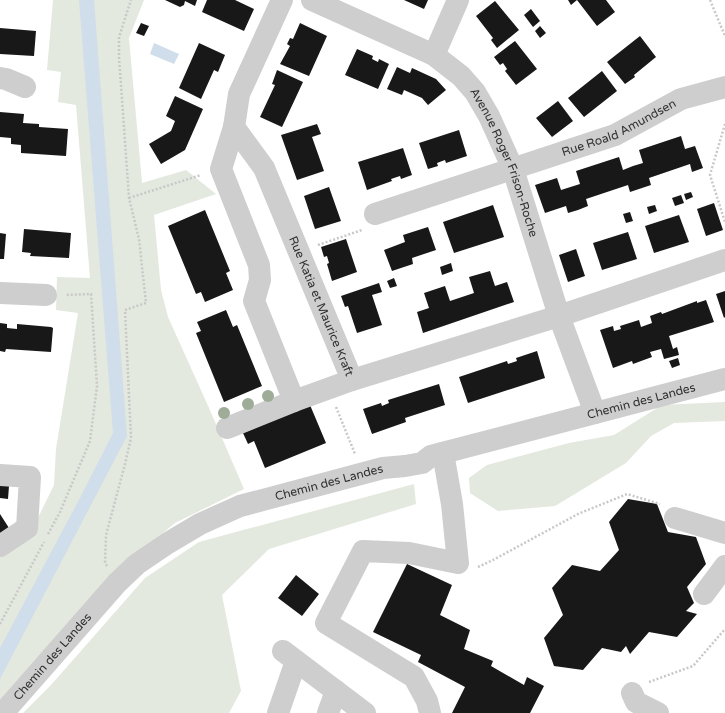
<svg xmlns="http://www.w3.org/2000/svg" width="725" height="713" font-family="'Varela Round',sans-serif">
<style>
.green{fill:#e3e9de}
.water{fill:#d0ddea}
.building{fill:#181818}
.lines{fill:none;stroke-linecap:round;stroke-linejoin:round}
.path{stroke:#c8c8c8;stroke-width:2.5;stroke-dasharray:2 2;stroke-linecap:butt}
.minor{stroke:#cecece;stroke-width:22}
.tree{fill:#9fac98}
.labels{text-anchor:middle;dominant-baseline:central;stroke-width:4;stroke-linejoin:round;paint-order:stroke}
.street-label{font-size:12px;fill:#313131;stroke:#fff}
</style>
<rect width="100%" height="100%" fill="#fff"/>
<!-- green -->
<path class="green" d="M53 0H144L129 38 142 183 186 170 216 194 154 215 161 290 168 317 209 408 244 489 175 523 128 562 0 703V553L31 532 54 485 56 449 78 313 56 310 57 277 90 278 76 105 58 102 61 72 47 70Z
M725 402V421L674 423 651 436 626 463 555 506 498 511 470 493 469 478 487 465 569 443 614 435 662 405Z
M414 484 416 504 269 549 222 595 241 691 229 713H23L51 685 145 578 199 542Z"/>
<!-- water -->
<path class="water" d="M79 0H94L127 436 0 679V648L80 498 113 433Z
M154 43 179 54 174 64 150 54Z"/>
<!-- building -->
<path class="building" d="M165 0H197L195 6 185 1 184 5 180 7Z
M207 0H235L254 9 244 31 202 12Z
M404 0H428L424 9Z
M568 0H606L615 12 597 26 577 0 571 5Z
M495 1 519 30 497 48 491 40 493 38 476 16Z
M531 9 540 21 533 27 524 15Z
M141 23 149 26 144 36 136 33Z
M300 23 327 36 309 76 280 64 290 46 287 44 290 38 293 39Z
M540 26 546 33 540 38 535 31Z
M0 28 36 31 34 56 0 54Z
M640 36 656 57 634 75 635 77 625 84 607 62Z
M515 41 537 69 516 85 505 71 507 69 503 63 500 65 494 57Z
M199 43 225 55 218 72 214 70 201 99 179 88Z
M357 49 373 56 372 59 378 62 379 59 389 64 378 89 345 75Z
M397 67 410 73 412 68 436 79 446 90 428 105 422 98 404 90 402 95 387 89Z
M277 70 303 82 282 127 260 117 275 85 272 84Z
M602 71 617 91 584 117 568 98Z
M175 96 203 109 185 150 161 164 149 144 171 131 175 121 166 116Z
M558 101 573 121 552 137 536 118Z
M0 112 24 114 23 123 39 124V127L68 129 66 156 21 153V145L11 144V138L0 137Z
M317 124 321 134 312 137 324 171 297 180 281 135Z
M459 130 467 156 446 163 445 160 437 163 438 166 428 169 419 143Z
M681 136 685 149 695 146 703 168 692 172 690 164 649 178 651 185 630 192 628 185 586 199 588 206 578 210 568 213 566 206 545 213 535 185 557 178 561 190 580 184 576 171 619 157 623 170 633 166 643 163 639 150Z
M403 148 412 175 401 179 400 176 391 179 392 181 367 190 358 162Z
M329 187 341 221 315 229 304 196Z
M691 192 693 197 686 200 684 194Z
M681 195 684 203 675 206 672 198Z
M714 203 723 230 706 236 697 209Z
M493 205 504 237 454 253 443 222Z
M655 205 657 211 649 214 647 207Z
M205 210 230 271 226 273 233 290 205 302 201 292 196 294 168 226Z
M630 212 633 221 626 223 623 214Z
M679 215 689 242 654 253 645 226Z
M428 227 436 250 412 258 413 264 392 271 384 250 405 242 403 235Z
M24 229 71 233 69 258 30 256 31 253 22 252Z
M628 232 637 259 602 270 593 243Z
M0 233 6 234 4 259H0Z
M346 239 357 272 332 281 327 264 329 263 327 256 324 257 321 247Z
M576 249 585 276 568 282 559 255Z
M451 263 453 271 442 275 440 267Z
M490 271 495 286 507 282 514 302 423 333 417 312 429 308 424 293 445 286 450 301 474 293 469 277Z
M394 278 397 286 390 288 387 281Z
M379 283 382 292 372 295 382 325 357 333 348 306 345 307 341 296Z
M725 291V317L724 318 716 294Z
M706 300 714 322 669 336 673 349 677 347 679 355 664 359 661 349 650 352 652 357 633 364 632 361 613 368 600 330 613 326 614 331 621 329 620 326 639 320 641 327 652 323 650 316 661 312 662 314 697 301V303Z
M226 310 233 327 237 325 262 386 224 402 196 333 201 331 197 322Z
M0 323 7 324V328L17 329V324L51 327 53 328 51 352 6 349 5 352 0 351Z
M537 351 545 378 468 403 459 377 507 361 508 364 517 361 516 358Z
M678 358 680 365 672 368 669 361Z
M439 384 445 405 405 418 406 422 372 434 363 409 381 403 382 406 389 403 388 400Z
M310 405 326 443 265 468 254 441 248 444 243 433Z
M0 485 9 486 8 499 0 498Z
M628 499 657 504 668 532 696 537 706 564 687 587 694 603 686 611 697 614 677 637 649 632 630 654 626 646 621 652 602 648 583 670 554 666 544 638 563 615 552 588 572 565 600 571 619 550 609 522Z
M0 514 9 528 0 534Z
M407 564 452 585 440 615 470 630 464 649 493 661 491 666 524 685 527 677 544 686 530 713H452L465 687 418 662 421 655 373 632Z
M296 575 319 594 302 616 278 598Z"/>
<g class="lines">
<!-- path -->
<path class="path" d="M710 0 725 36
M725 124 710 175 725 222
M129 198 201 175
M318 245 362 230
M336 407 355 454
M48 534 60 512 90 441 97 386 91 294 65 295
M107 566 105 563 106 535 125 464 131 438 125 310 146 303 139 239 129 198 119 57V37L131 0
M478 567 493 560 578 514 627 494 660 504
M0 624 44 542
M649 682 693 666 725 629"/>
<!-- minor -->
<g class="minor">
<path id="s1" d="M282 0 239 94 234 127 264 168 352 380 559 316 725 260"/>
<path id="s2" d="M312 0 434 55 461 76 475 92 489 116 513 169 559 316 595 413"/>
<path d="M434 55 458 0"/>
<path d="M0 78 6 79 25 87"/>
<path d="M234 127 221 169 259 265 260 280 254 301 294 401"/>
<path id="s3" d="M375 214 615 135 681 99 725 87"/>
<path d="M0 293 46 295"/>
<path d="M227 428 294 401 352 380"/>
<path d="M0 475 30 477 27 528 0 546"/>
<path d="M675 518 725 533"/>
<path d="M704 594 725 566"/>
<path d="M283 651 365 713"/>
<path d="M632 693 636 702 658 713"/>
<path id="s4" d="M3 713 117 583 137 564 168 543 200 524 240 506 383 468 405 466 422 463 431 456 725 379"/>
<path d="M278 713 296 661"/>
<path d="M328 713 336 691"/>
<path d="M430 713 427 701 414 677 326 623 363 551 409 553 458 563 452 504 443 453"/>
</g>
</g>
<!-- trees -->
<g class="tree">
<circle cx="268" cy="396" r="6"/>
<circle cx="248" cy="404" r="6"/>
<circle cx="224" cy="413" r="6"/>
</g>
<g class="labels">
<!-- street labels -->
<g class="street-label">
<text stroke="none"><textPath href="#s3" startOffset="259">Rue Roald Amundsen</textPath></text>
<text stroke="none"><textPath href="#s2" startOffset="266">Avenue Roger Frison-Roche</textPath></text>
<text stroke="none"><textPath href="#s1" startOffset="337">Rue Katia et Maurice Kraft</textPath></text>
<text stroke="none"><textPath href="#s4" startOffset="735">Chemin des Landes</textPath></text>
<text stroke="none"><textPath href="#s4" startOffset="411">Chemin des Landes</textPath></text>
<text stroke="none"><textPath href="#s4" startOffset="75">Chemin des Landes</textPath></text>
</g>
</g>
</svg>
